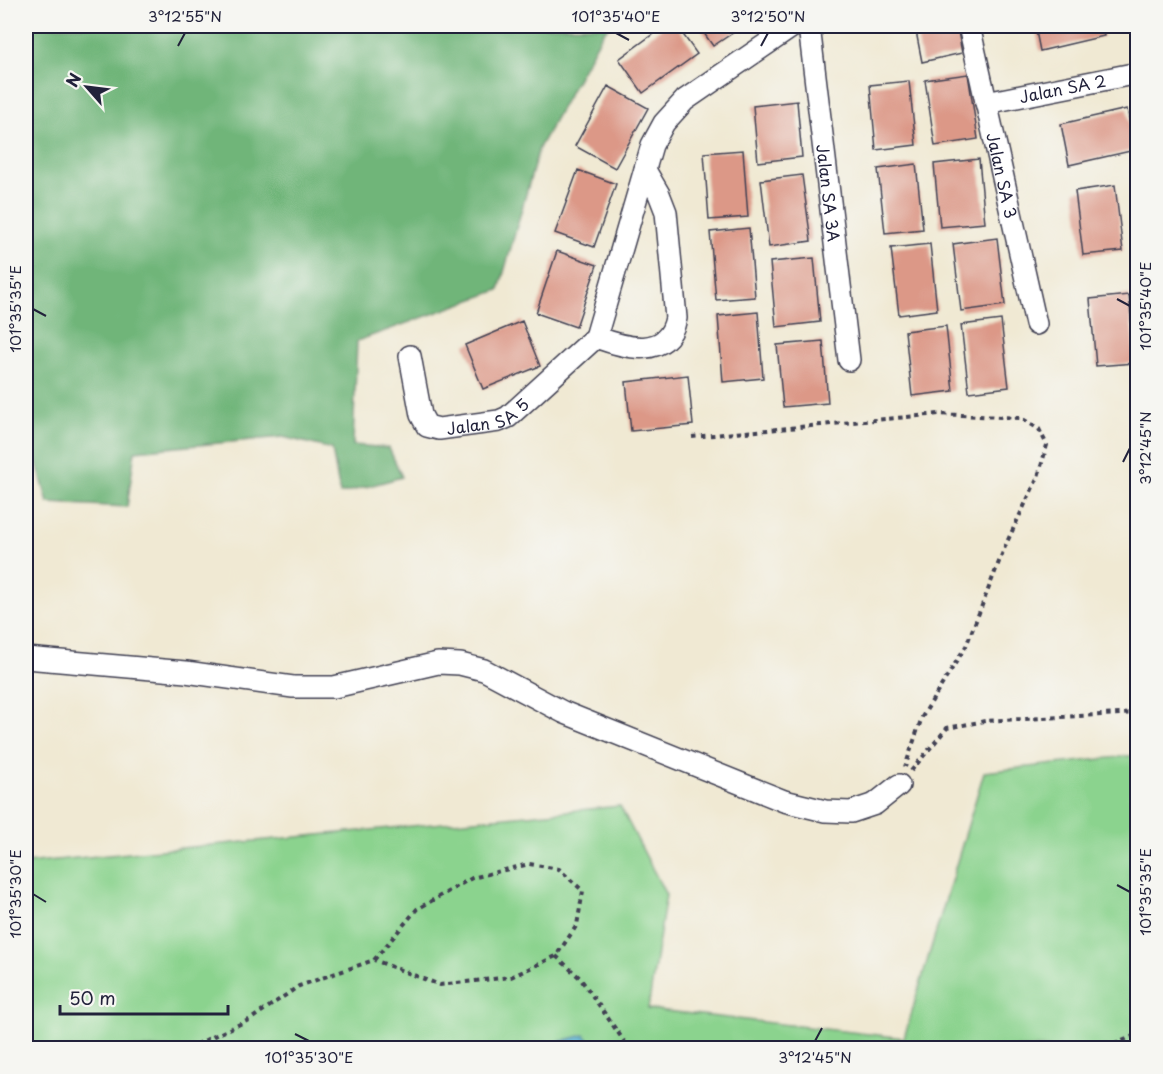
<svg xmlns="http://www.w3.org/2000/svg" width="1163" height="1074" font-family="'Playpen Sans',sans-serif">
<style>
.green{fill:#8bd38e;stroke:#567a64;stroke-width:1.5}
.forest{fill:#70b579;stroke:#496c5a;stroke-width:1.5}
.water{fill:#4eaecd;stroke:#386884;stroke-width:1.5}
.building{fill:#dc9887}
.lines{fill:none;stroke-linecap:round;stroke-linejoin:round}
.street-casing{stroke:#414052;stroke-width:24}
.path{stroke:#414052;stroke-width:4;stroke-dasharray:4.5 4.5;stroke-linecap:butt}
.street{stroke:#fff;stroke-width:21}
.ticks{fill:none;stroke:#22223b;stroke-width:2}
.labels{text-anchor:middle;dominant-baseline:central;stroke-width:4.5;stroke-linejoin:round;paint-order:stroke}
.street-label{font-size:16px;fill:#22223b;stroke:#f6f6f2}
.neatline{fill:none;stroke:#22223b;stroke-width:2}
.ticks-label{font-size:15px;text-anchor:middle;fill:#22223b}
</style>
<rect width="100%" height="100%" fill="#f6f6f2"/>
<filter id="ink" filterUnits="userSpaceOnUse"><feTurbulence type="fractalNoise" baseFrequency=".0167" numOctaves="2"/><feDisplacementMap in="SourceGraphic" scale="12" xChannelSelector="R" yChannelSelector="G"/><feConvolveMatrix kernelMatrix="1 2 1 2 8 2 1 2 1" color-interpolation-filters="sRGB"/></filter>
<filter id="wash" filterUnits="userSpaceOnUse"><feTurbulence type="fractalNoise" baseFrequency=".008" numOctaves="4" result="noise"/><feDisplacementMap in="SourceGraphic" scale="24" xChannelSelector="R" yChannelSelector="G"/><feGaussianBlur stdDeviation="1.35" result="paint"/><feColorMatrix in="noise" values="0 0 0 0 0 0 0 0 0 0 0 0 0 0 0 0 0 1.4 0 .05"/><feComposite in="paint" operator="in"/></filter>
<g filter="url(#wash)">
<rect width="100%" height="100%" fill="#f0e9d3"/>
<!-- green -->
<path class="green" d="M1137 755V1048H26V863L620 806 666 895 648 1009 904 1038 984 772Z"/>
<!-- forest -->
<path class="forest" d="M26 26H610L604 31 539 148 499 290 357 341 353 445 389 448 402 477 340 494 332 449 283 437 135 451 127 507 48 503 26 424Z"/>
<!-- water -->
<path class="water" d="M584 1035 599 1048H535Z"/>
<g id="blocks">
<!-- building -->
<path class="building" d="M664 26H677L697 54 643 93 619 59Z
M699 26H743L713 46Z
M915 26H957L962 53 922 62Z
M1035 26H1102L1104 36 1040 51Z
M1116 26H1138V27L1117 31Z
M968 74 978 139 935 146 925 80Z
M909 81 916 145 876 150 870 85Z
M608 86 648 108 615 168 575 146Z
M797 101 802 157 758 162 753 106Z
M1127 109 1135 150 1069 165 1061 124Z
M743 150 748 217 709 220 704 153Z
M979 159 985 223 940 227 934 164Z
M916 164 923 229 885 233 878 169Z
M578 170 616 184 594 247 555 233Z
M802 175 811 241 769 247 761 180Z
M1115 185 1123 251 1083 255 1075 191Z
M749 228 755 297 716 300 710 232Z
M997 238 1005 305 961 311 953 244Z
M930 244 937 310 899 315 891 248Z
M557 251 597 265 576 327 536 313Z
M814 258 820 322 776 327 770 262Z
M1129 295 1135 363 1096 366 1090 299Z
M758 312 763 378 723 382 718 316Z
M1001 320 1009 387 969 392 961 325Z
M522 321 540 366 483 389 465 345Z
M946 326 953 391 912 396 905 331Z
M823 341 828 403 783 407 777 345Z
M688 375 693 425 631 431 626 382Z"/>
</g>
</g>
<g filter="url(#ink)">
<use href="#blocks" fill-opacity="0" stroke="#414052" stroke-width="1.5"/>
<g class="lines">
<!-- street casing -->
<g class="street-casing">
<g id="street">
<path id="s1" d="M809 26 849 360"/>
<path id="s2" d="M969 26 1036 324"/>
<path id="s3" d="M986 103 1138 73"/>
<path d="M596 337C625 348 668 360 676 318L666 212 659 194 645 170"/>
<path id="s4" d="M410 356 421 415 427 426 439 429 499 421 508 417 596 337 652 145 664 123 685 100 793 26"/>
<path d="M26 658 186 672 293 687H334L438 663 460 664 484 670 563 712 784 801 825 811 851 812 875 804 899 785"/>
</g>
</g>
<!-- path -->
<path class="path" d="M692 437 939 414 1021 418 1039 429 1047 445 1038 477 1006 544 966 646 922 717 905 767
M911 771 947 728 985 721 1138 713
M556 956 580 978 626 1044 631 1048
M188 1048 251 1019 299 986 374 960 417 909 472 878 529 864 559 869 583 891 577 925 556 956 511 977 440 985 374 960
M1106 1048 1138 1034"/>
<!-- street -->
<use href="#street" class="street"/>
</g>
</g>
<!-- ticks -->
<path class="ticks" d="M616 33 629 40M178 46 185 33M761 46 768 33M1117 299 1130 306M33 309 46 316M1123 462 1130 448M1117 885 1130 892M33 894 46 902M295 1034 309 1041M815 1041 822 1028"/>
<g class="labels">
<!-- street labels -->
<g class="street-label">
<text stroke="none"><textPath href="#s3" startOffset="78">Jalan SA 2</textPath></text>
<text stroke="none"><textPath href="#s2" startOffset="153">Jalan SA 3</textPath></text>
<text stroke="none"><textPath href="#s1" startOffset="168">Jalan SA 3A</textPath></text>
<text stroke="none"><textPath href="#s4" startOffset="136">Jalan SA 5</textPath></text>
</g>
</g>
<!-- margin -->
<rect width="1163" height="1074" fill="none" stroke="#f6f6f2" stroke-width="66"/>
<!-- north arrow -->
<g transform="translate(87 87) rotate(298)" stroke="#f6f6f2" stroke-width="4.5" paint-order="stroke">
<path d="M0-4.5L10 22L0 15L-10 22Z" fill="#22223b"/>
<text y="-9" font-size="16" font-weight="bold" text-anchor="middle" fill="#22223b">N</text>
</g>
<!-- scale -->
<path d="M60 1005v9h168v-9" fill="none" stroke="#22223b" stroke-width="3"/>
<text x="69" y="1005" font-size="18" fill="#22223b" stroke="#f6f6f2" stroke-width="4.5" paint-order="stroke">50 m</text>
<rect x="33" y="33" width="1097" height="1008" class="neatline"/>
<g class="ticks-label">
<text x="185" y="22">3°12'55"N</text>
<text x="616" y="22">101°35'40"E</text>
<text x="768" y="22">3°12'50"N</text>
<text transform="translate(1146 306) rotate(-90)" y="5">101°35'40"E</text>
<text transform="translate(16 309) rotate(-90)" y="5">101°35'35"E</text>
<text transform="translate(1146 448) rotate(-90)" y="5">3°12'45"N</text>
<text transform="translate(1146 892) rotate(-90)" y="5">101°35'35"E</text>
<text transform="translate(16 894) rotate(-90)" y="5">101°35'30"E</text>
<text x="309" y="1063">101°35'30"E</text>
<text x="815" y="1063">3°12'45"N</text>
</g>
</svg>
